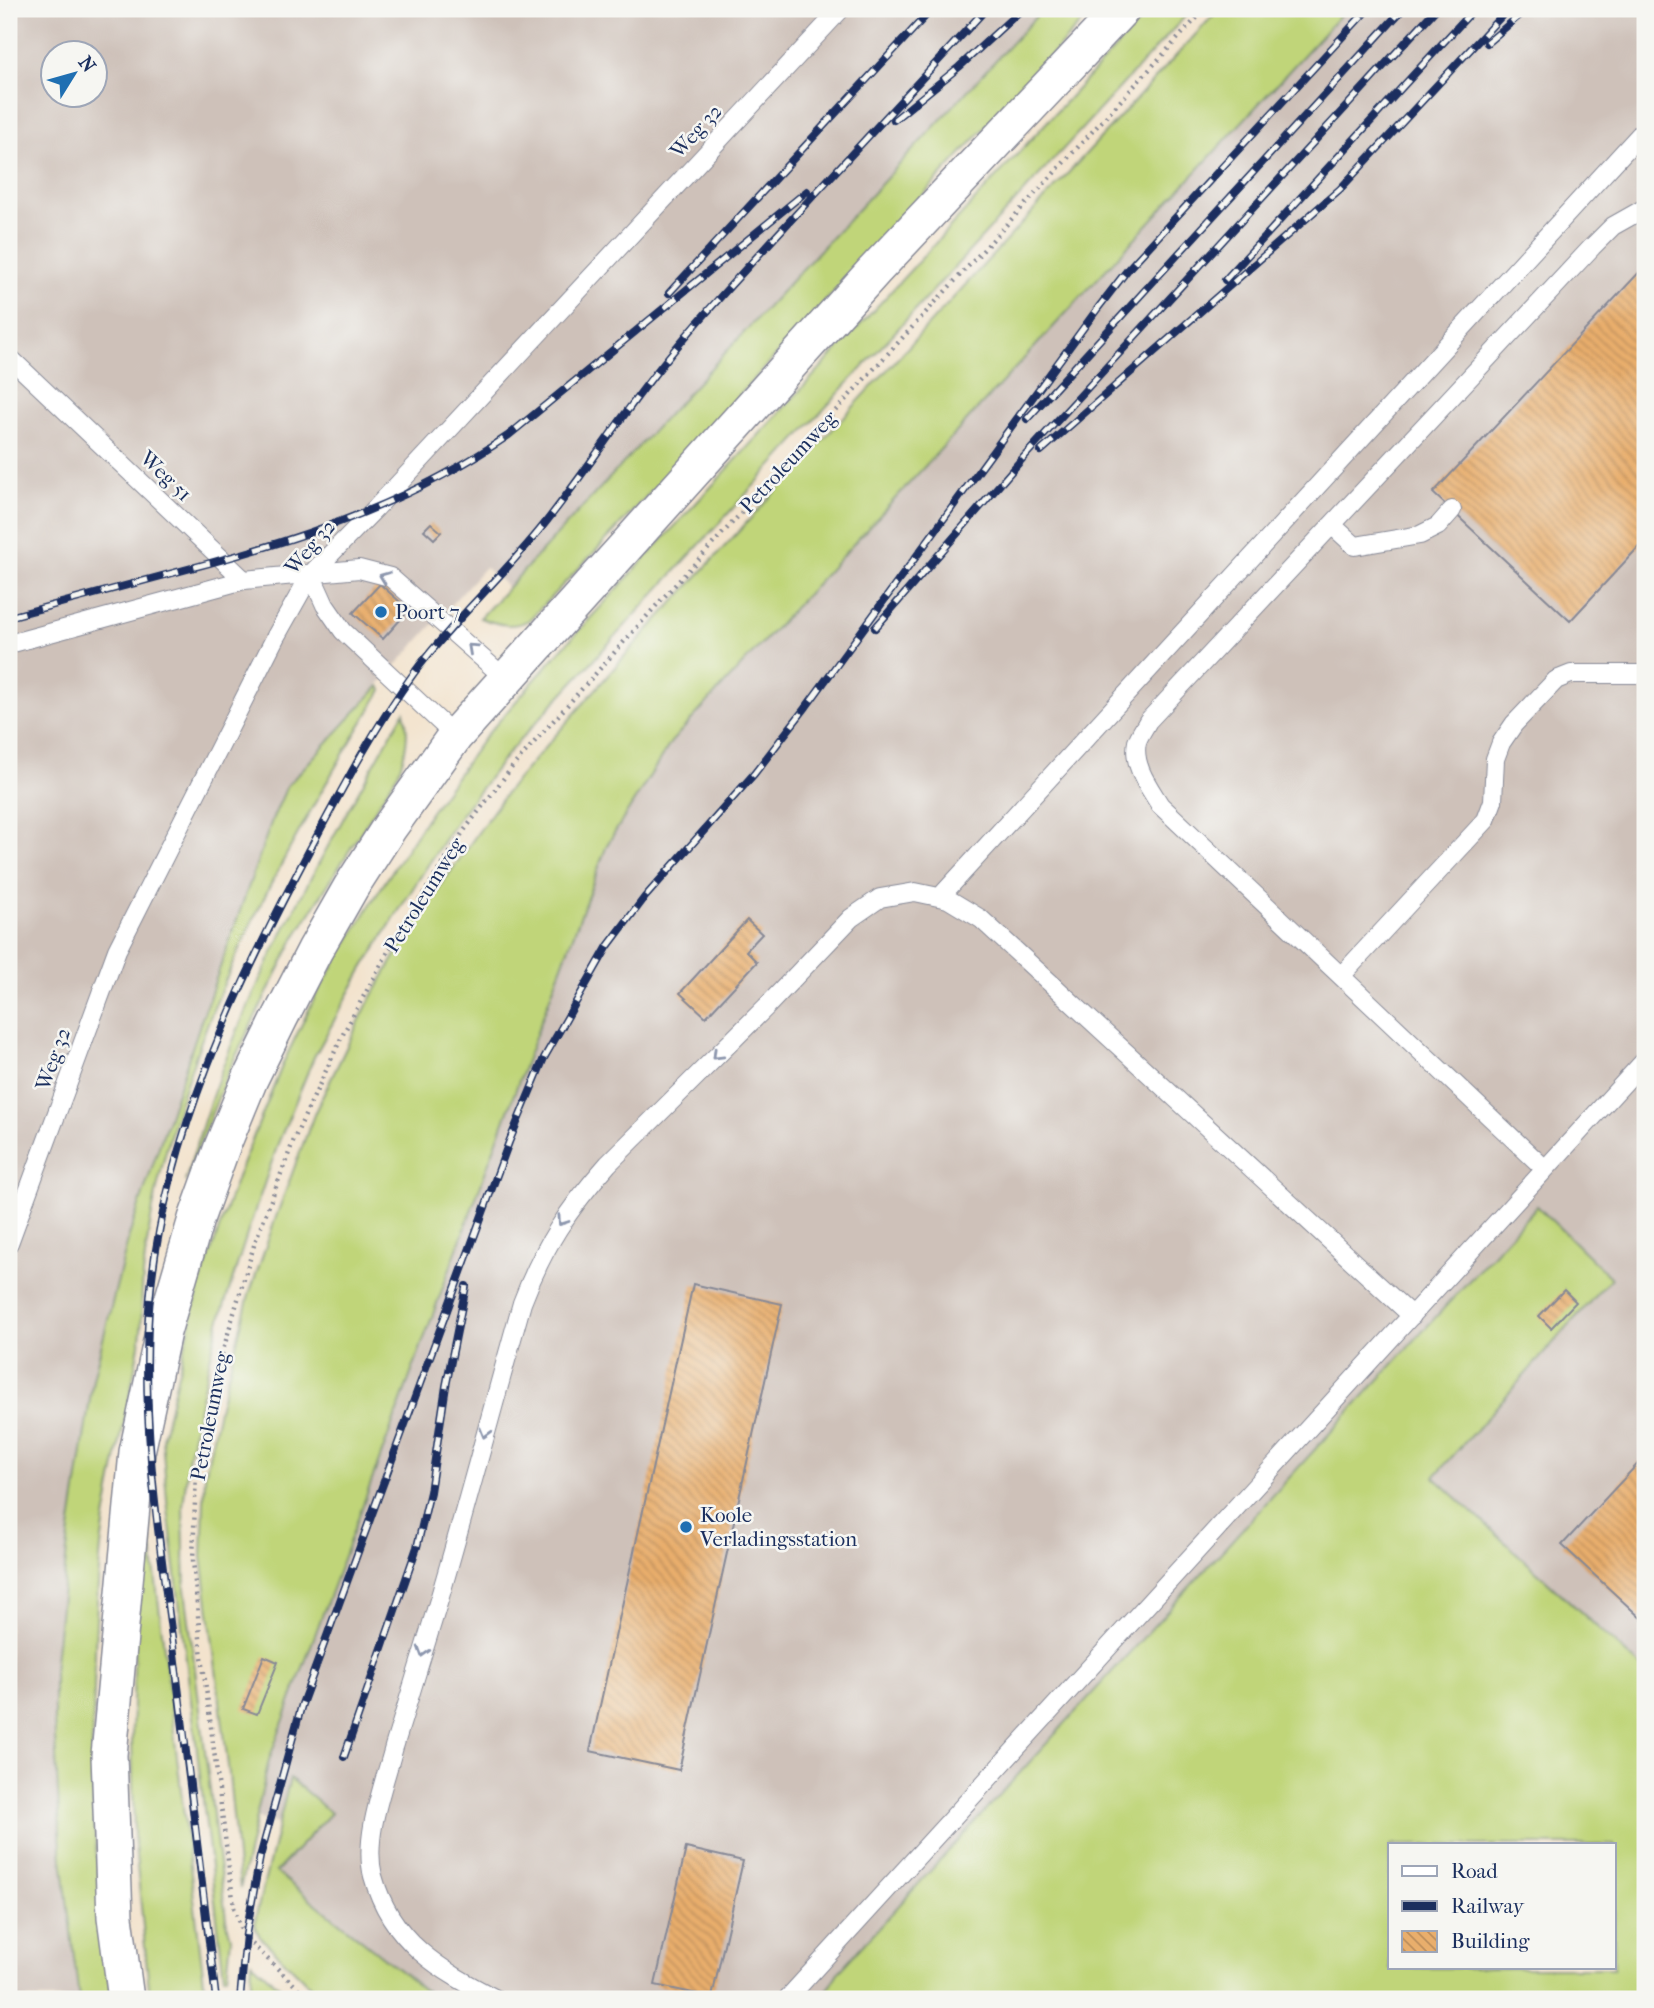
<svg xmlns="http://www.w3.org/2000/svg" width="1654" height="2008" font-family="'IM FELL French Canon',serif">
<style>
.industrial{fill:#cec1b9;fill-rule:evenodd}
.grass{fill:#c0d579;stroke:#6e826c;stroke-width:2;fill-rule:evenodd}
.building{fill:url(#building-back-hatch)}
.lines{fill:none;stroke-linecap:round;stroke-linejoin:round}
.lane-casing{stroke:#878996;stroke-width:20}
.street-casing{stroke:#878996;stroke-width:38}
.path{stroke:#878996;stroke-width:4.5;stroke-dasharray:2 5;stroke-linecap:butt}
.lane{stroke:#fff;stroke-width:18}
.street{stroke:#fff;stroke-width:35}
.rail-casing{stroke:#1b2f5e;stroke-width:8}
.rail{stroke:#f6f6f2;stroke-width:5;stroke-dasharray:16;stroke-linecap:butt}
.oneway{stroke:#8d97ae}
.poi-dot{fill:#1f6fb2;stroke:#f6f6f2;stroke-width:2.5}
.labels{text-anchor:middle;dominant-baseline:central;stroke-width:5;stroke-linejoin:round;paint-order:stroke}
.street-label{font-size:21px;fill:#1b2f5e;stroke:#f6f6f2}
.poi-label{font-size:21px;fill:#1b2f5e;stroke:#f6f6f2;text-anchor:start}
</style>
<defs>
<pattern id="building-back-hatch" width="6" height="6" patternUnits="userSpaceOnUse" patternTransform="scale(1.75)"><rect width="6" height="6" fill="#e9ae6c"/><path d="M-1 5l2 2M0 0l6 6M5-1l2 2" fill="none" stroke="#bc8e5c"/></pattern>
</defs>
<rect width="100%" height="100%" fill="#f6f6f2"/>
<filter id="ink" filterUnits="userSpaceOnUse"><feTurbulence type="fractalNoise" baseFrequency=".0143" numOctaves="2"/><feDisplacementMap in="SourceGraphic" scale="14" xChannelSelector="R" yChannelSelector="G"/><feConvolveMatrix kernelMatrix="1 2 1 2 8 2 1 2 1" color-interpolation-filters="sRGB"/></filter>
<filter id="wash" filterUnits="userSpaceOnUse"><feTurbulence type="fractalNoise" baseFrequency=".00686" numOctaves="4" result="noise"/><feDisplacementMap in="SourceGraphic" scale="28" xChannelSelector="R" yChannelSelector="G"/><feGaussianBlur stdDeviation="1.57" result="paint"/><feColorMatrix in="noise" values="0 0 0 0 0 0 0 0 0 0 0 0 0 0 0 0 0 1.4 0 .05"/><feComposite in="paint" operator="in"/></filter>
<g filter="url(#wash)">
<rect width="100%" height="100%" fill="#f3e3cd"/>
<!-- industrial -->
<path class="industrial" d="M9 9H1043L509 588 485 567 287 786 272 820 200 1024 129 1236 54 1671V1719L61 1850 78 1999H9ZM52 52H94V94H52Z
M1346 9H1645V1999H436L276 1872 312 1832 255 1818 269 1760 531 1048 607 845 671 742ZM1390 1845H1614V1968H1390Z"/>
<!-- grass -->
<path class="grass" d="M1043 9H1094L612 534 529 620C513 629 497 624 480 618Z
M1151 9H1192L508 753 457 820 401 907 362 970 314 1057 279 1141 249 1228 219 1322 205 1380 189 1455 183 1506 185 1589 226 1919 231 1938 227 1976H224L167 1500 162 1439 200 1284 237 1177 284 1061 315 997 370 905 430 813 484 738 559 652Z
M1219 9H1346L671 742 607 845 531 1048 269 1760 240 1889 229 1774 202 1556 205 1475 219 1409 249 1295 277 1214 315 1112 366 1007 415 922 508 790 636 643Z
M379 686 382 690C283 850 189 1022 153 1208 148 1235 143 1263 142 1290 141 1306 143 1323 140 1338 130 1408 109 1477 101 1547 96 1595 95 1643 94 1691 93 1719 91 1746 92 1774 94 1849 103 1924 112 1999H79L61 1850 54 1719V1671L67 1550 93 1379 129 1236 200 1024 272 820 287 786Z
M404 712C410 734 406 752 398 773L294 939 229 1070 185 1182C197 1141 210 1100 225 1061 272 941 340 823 404 712Z
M1537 1206 1611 1278 1434 1477 1645 1671V1999H822L839 1971ZM1390 1845H1614V1968H1390Z
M148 1515 206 1999H150V1998L134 1835 132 1739 135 1634Z
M290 1778 331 1813 276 1872 436 1999H322L302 1978 260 1937 256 1929 255 1920Z
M252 1962 293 1999H250Z"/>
<g id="blocks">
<!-- building -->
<path class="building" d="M1645 266V540L1570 621 1433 493Z
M431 523 441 532 434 539 424 530Z
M380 584 409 610 383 639 353 613Z
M747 920 762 934 746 951 757 962 706 1017 680 993Z
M693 1284 782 1304 679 1770 590 1751Z
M1564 1290 1576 1302 1551 1328 1539 1316Z
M1645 1456V1622L1562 1545Z
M264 1656 278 1662 257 1714 243 1709Z
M686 1848 743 1861 712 1997 655 1985Z"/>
</g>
</g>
<g filter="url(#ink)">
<use href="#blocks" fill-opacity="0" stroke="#878996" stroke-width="2"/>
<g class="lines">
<!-- lane casing -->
<g class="lane-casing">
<path id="lane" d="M9 357 244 580 359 569 390 577 506 679
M1332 525 1355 546 1420 535 1438 526 1452 510
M311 574 325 605 343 631 455 736
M9 644 244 580
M940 897 1645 129
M1341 976 1486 820 1493 801 1495 759 1501 743 1514 724 1556 680 1571 674H1645
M1545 1169 1160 805C1149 787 1132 765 1137 742 1139 735 1145 727 1148 721L1592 247 1613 226 1645 208
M9 1243 117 950 276 636 311 574 376 508 841 9
M496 1999C440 1970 391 1942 373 1876 363 1837 384 1785 394 1747 409 1698 424 1649 439 1600 468 1501 494 1402 522 1303 543 1247 568 1209 608 1164L766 1007 851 918 880 898 915 892 948 899 981 919 1412 1316
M787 1999 1645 1060"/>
</g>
<!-- street casing -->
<g class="street-casing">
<path id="street" d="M126 1999 115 1917 109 1755 137 1452 163 1332 196 1219 222 1147 250 1079 280 1018 315 950 351 887 389 828 455 736 874 271 1122 9"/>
</g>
<!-- path -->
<path class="path" d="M309 1999 248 1940 242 1932 234 1907 201 1649 193 1560 196 1471 221 1357 255 1242 295 1137 344 1032 399 932 463 832 513 766 664 597 1205 9"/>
<!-- lane -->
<use href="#lane" class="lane"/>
<!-- street -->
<use href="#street" class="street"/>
<!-- rail casing -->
<g class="rail-casing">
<path id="rail" d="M1487 43 1527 9
M894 120 959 67 1022 9
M1225 280 1474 9
M669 293 932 9
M1027 419 1403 9
M1041 451 1340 189 1508 9
M9 617C76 599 143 581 210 563 316 534 418 498 509 435L807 191
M875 628 1022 459 1436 9
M344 1757 417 1547 430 1492 446 1386 466 1286
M216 1999C202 1879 187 1758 172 1637 157 1527 140 1408 150 1297 164 1139 236 988 310 849 342 789 374 728 414 673 453 621 501 578 542 527 587 471 625 409 671 354 712 304 757 257 800 210 862 143 924 76 986 9
M240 1999 246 1934 260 1857 302 1704 509 1142 544 1058 608 946 645 897 754 774 806 707 1098 308 1129 268 1368 9"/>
</g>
<!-- rail -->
<use href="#rail" class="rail"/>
</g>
<!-- one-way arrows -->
<defs><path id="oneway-chevron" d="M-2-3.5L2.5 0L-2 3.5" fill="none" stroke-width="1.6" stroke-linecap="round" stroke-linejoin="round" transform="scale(1.75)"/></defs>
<g class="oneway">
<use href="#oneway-chevron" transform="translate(384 577) rotate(-159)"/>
<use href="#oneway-chevron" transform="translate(472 648) rotate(-138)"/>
<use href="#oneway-chevron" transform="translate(717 1055) rotate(135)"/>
<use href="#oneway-chevron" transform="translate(562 1221) rotate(124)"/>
<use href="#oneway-chevron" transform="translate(485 1433) rotate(106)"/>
<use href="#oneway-chevron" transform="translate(423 1652) rotate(107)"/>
</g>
</g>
<!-- markers -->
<g class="poi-dot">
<circle cx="381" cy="612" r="7"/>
<circle cx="686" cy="1527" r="7"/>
</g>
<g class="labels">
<!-- street labels -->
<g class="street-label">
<text transform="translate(696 131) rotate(-47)">Weg 32</text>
<text transform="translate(788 462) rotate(-47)">Petroleumweg</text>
<text transform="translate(166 476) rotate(44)">Weg 51</text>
<text transform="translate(310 547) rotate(-49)">Weg 32</text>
<text transform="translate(424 895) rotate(-58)">Petroleumweg</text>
<text transform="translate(53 1059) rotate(-70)">Weg 32</text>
<text transform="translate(210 1416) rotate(-79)">Petroleumweg</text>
</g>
<!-- poi labels -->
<g class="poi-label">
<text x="395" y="612">Poort 7</text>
<text x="700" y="1515">Koole<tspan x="700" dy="24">Verladingsstation</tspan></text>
</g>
</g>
<!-- margin -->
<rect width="1654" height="2008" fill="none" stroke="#f6f6f2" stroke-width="35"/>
<!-- legend -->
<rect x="1388" y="1843" width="228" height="126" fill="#f6f6f2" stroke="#9ea6b7" stroke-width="2"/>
<rect x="1402" y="1866" width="35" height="10" fill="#ffffff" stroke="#9ea6b7" stroke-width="2"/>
<text x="1451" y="1878" font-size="21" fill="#1b2f5e">Road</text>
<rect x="1402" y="1901" width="35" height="10" fill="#1b2f5e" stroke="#9ea6b7" stroke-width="2"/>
<text x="1451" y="1913" font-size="21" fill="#1b2f5e">Railway</text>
<rect x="1402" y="1931" width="35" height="21" fill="url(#building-back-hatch)" stroke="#9ea6b7" stroke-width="2"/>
<text x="1451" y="1948" font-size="21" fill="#1b2f5e">Building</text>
<!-- north arrow -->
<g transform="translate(74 74) rotate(53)"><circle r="33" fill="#f6f6f2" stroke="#9ea6b7" stroke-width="2"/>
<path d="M0-5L12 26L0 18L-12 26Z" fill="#1f6fb2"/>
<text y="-10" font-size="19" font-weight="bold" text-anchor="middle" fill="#1b2f5e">N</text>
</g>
</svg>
